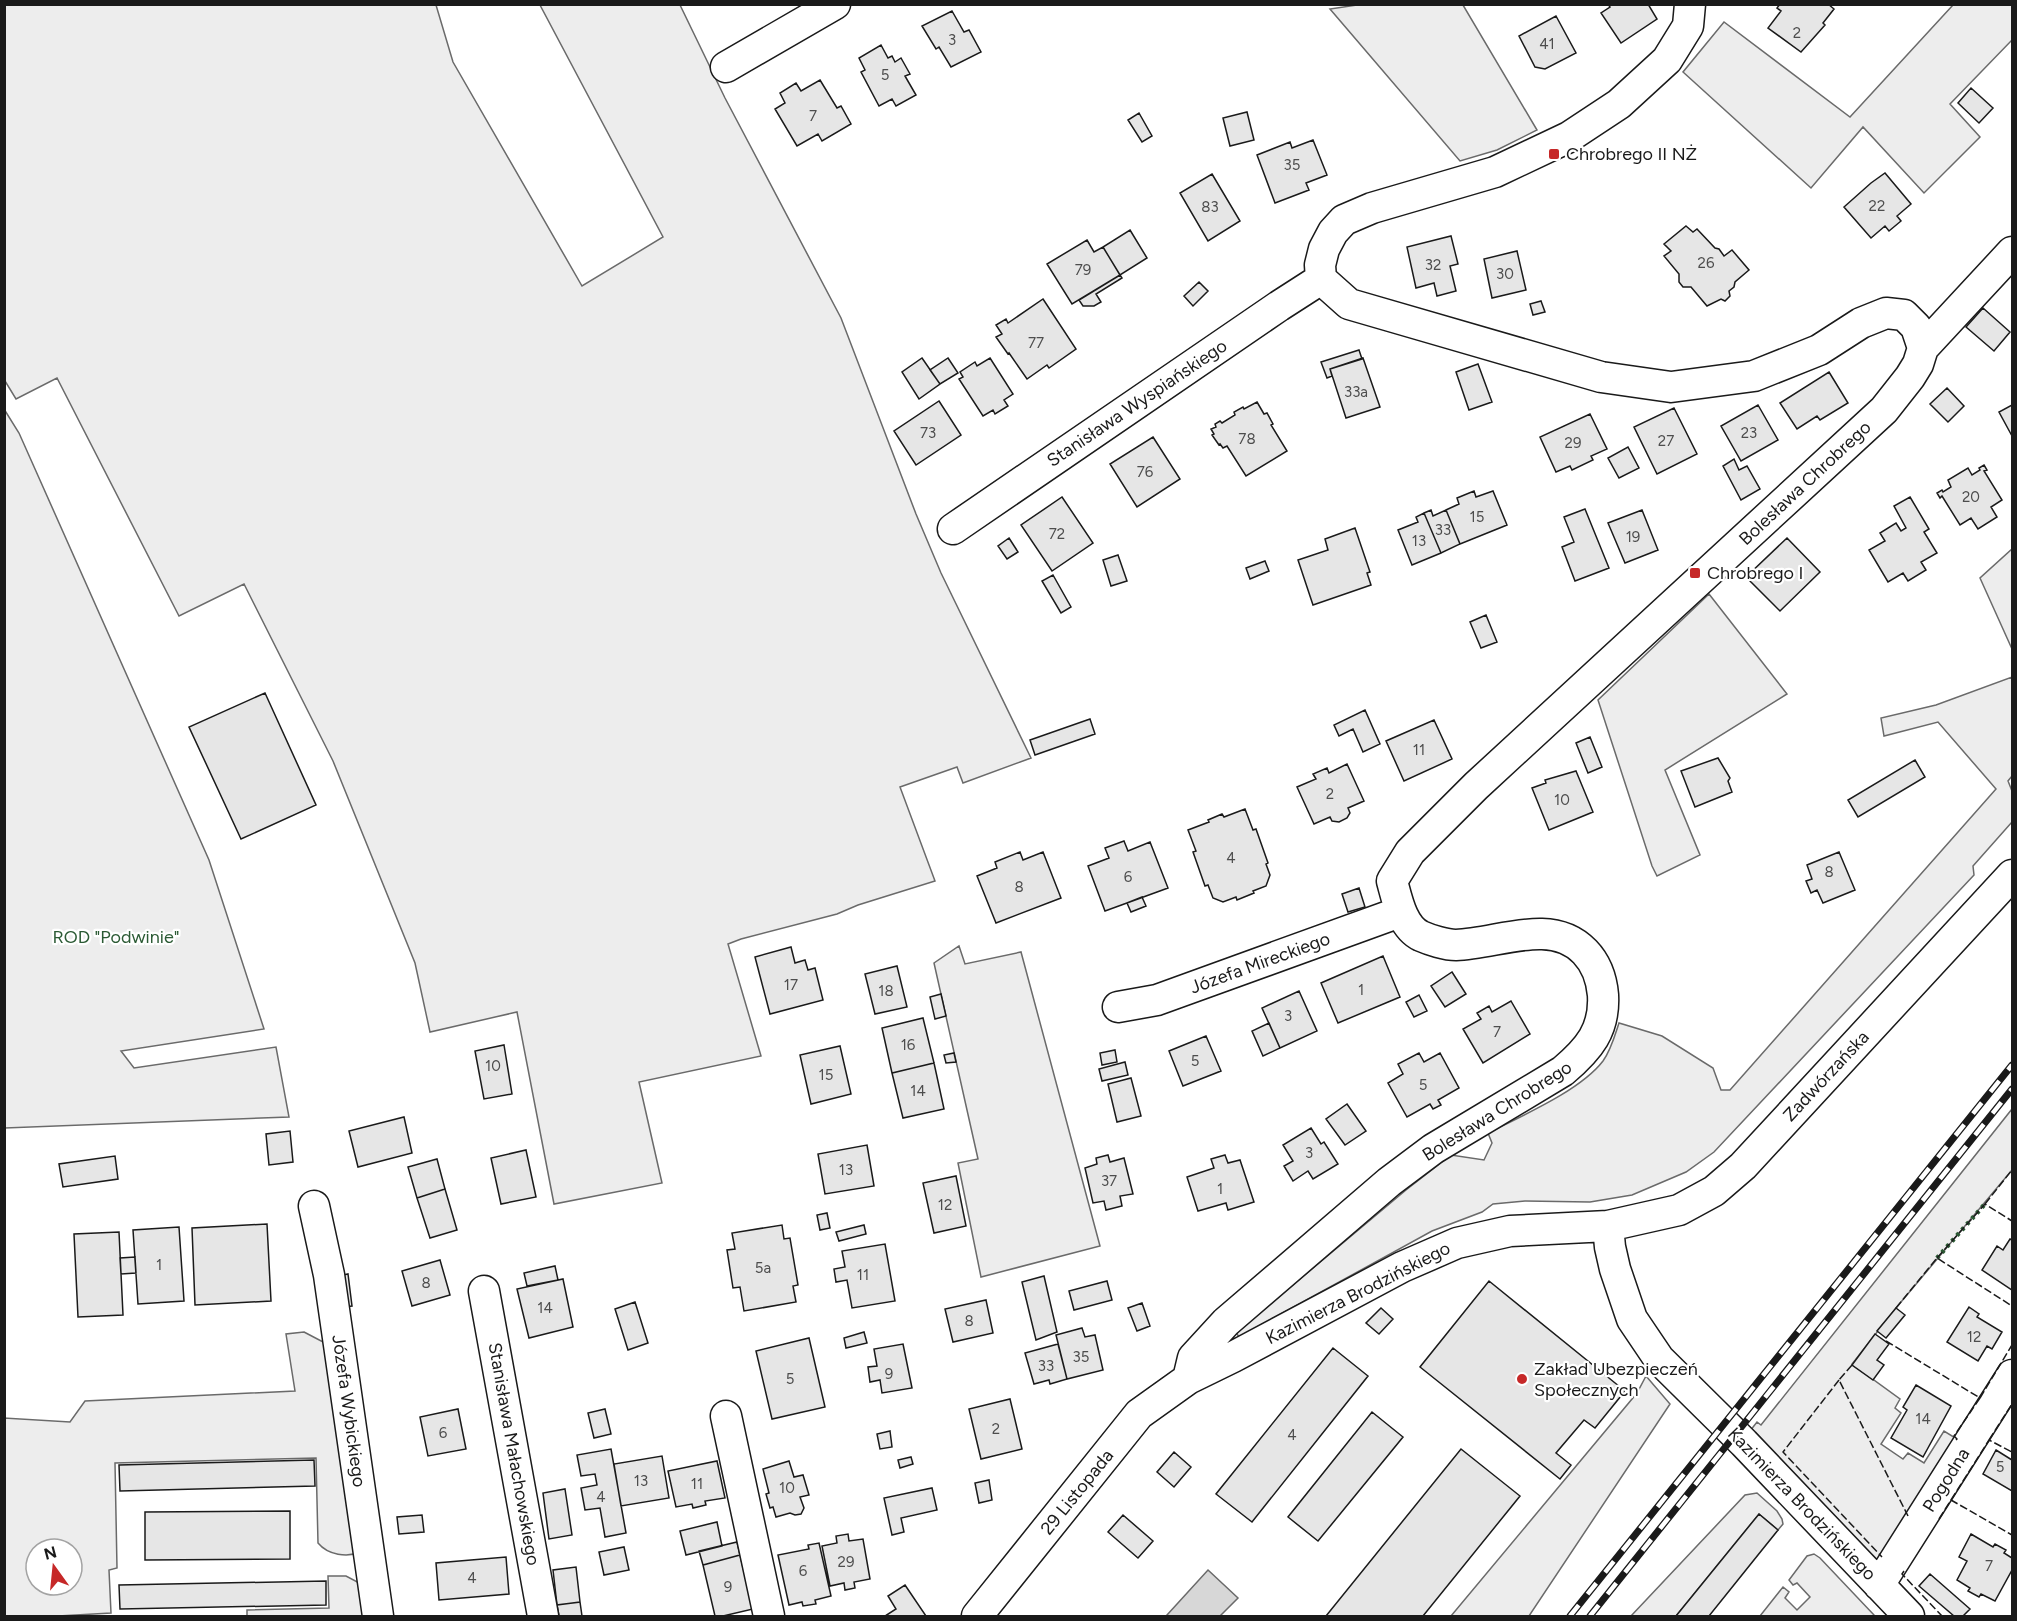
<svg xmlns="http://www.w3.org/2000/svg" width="2017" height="1621" font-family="Figtree,sans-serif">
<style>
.green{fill:#ededed;stroke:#6a6a6a;stroke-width:1.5;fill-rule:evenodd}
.water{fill:#d7d7d7;stroke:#6a6a6a;stroke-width:1.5}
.building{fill:#e6e6e6;stroke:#1a1a1a;stroke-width:1.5}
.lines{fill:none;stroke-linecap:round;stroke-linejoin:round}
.minor-casing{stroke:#1a1a1a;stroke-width:33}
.minor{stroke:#fff;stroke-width:30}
.rail-casing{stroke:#1a1a1a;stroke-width:7}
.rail{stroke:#fff;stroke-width:4.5;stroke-dasharray:14;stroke-linecap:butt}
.hedge{stroke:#2b5a34;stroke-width:4.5;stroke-dasharray:3 4.5;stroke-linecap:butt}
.fence{stroke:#1a1a1a;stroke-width:1.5;stroke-dasharray:8 3;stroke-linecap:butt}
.poi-dot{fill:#c62828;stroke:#fff;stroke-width:2}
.labels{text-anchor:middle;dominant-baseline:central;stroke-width:4.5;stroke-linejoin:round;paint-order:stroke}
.number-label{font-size:15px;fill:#4d4d4d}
.poi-label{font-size:18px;fill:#1a1a1a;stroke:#fff;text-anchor:start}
.street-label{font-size:18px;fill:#1a1a1a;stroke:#fff}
.park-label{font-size:18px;fill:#2b5a34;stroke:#fff}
</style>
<rect width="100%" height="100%" fill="#fff"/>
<!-- green -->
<path class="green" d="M5 5H436L453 62 582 286 663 237 540 5H680L725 98 841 318 916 514 941 573 1031 758 963 783 957 767 900 787 935 881 858 905 837 914 741 939 728 944 761 1056 639 1082 662 1183 554 1204 517 1012 430 1032 415 963 333 761 244 584 179 616 57 378 16 399 5 381Z
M1357 5H1463L1537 130 1497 150 1460 161 1330 9Z
M1953 5H2012V40L1950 104 1980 137 1924 193 1863 127 1811 188 1683 72 1724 22 1850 117Z
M4 409 19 433 209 860 264 1029 121 1051 134 1068 276 1047 289 1117 5 1128Z
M2012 549V649L1980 578Z
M1709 594 1787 694 1665 770 1700 855 1657 876 1652 866 1598 700Z
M2012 677V776L2008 781 2012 791V822L1973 866 1974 875 1714 1152 1686 1172 1632 1195 1590 1202 1525 1201 1493 1204 1482 1212 1432 1231 1239 1337 1237 1334 1239 1330 1406 1190 1451 1155 1484 1160 1492 1143 1488 1133C1521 1116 1580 1091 1603 1061 1611 1050 1615 1035 1619 1023L1662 1036 1713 1068 1721 1090H1730L1996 789 1938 722 1884 736 1881 718 1936 705Z
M959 946 965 964 1021 952 1100 1246 981 1277 958 1163 978 1159 934 963Z
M2012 1109V1170L1896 1308 1852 1364 1900 1399 1895 1408 1901 1413 1881 1444 1903 1459 1908 1453 1924 1463 1944 1431 1957 1439 1882 1558 1875 1559 1750 1431 1757 1422 1761 1425Z
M304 1332 327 1344 361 1552C347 1558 328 1555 318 1543L316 1458 115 1463 117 1568 109 1570 111 1613 58 1616H5L4 1418 70 1422 85 1401 295 1391 286 1334ZM36 1549H72V1585H36Z
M1646 1376 1670 1404 1529 1616H1451L1637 1393Z
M1757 1493 1777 1511 1782 1519 1783 1524 1778 1530 1759 1514 1676 1616H1631L1745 1495Z
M1814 1554 1820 1558 1874 1615 1872 1616H1760L1783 1587 1789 1592 1785 1598 1797 1610 1810 1597 1797 1583 1793 1585 1789 1580 1807 1556Z
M328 1576H346L365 1586 370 1616H247V1610L329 1608Z"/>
<!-- water -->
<path class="water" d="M1208 1570 1238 1598 1220 1616H1168L1167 1615Z"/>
<!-- building -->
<path class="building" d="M1608 4H1648L1657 19 1621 43 1601 13 1610 7Z
M1780 4H1828L1834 9 1823 23 1825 25 1801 52 1768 28 1781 11 1777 8Z
M952 11 964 32 969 30 981 52 951 67 939 47 936 49 922 26Z
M1556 16 1576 53 1545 69 1535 67 1519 36Z
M881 45 888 58 892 56 895 62 901 58 910 74 905 76 916 95 896 106 892 99 879 106 861 72 865 70 859 58Z
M820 80 837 108 841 106 851 124 822 141 818 134 797 146 775 109 785 103 780 93 796 83 801 91Z
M1971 88 1993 108 1979 123 1958 103Z
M1247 112 1254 140 1230 146 1223 118Z
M1139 113 1152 136 1142 142 1128 120Z
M1313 140 1327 175 1306 183 1309 190 1275 203 1257 155 1290 142 1292 148Z
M1885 173 1911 204 1897 216 1901 221 1889 231 1885 226 1871 238 1844 207 1871 183Z
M1212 174 1240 221 1208 241 1180 193Z
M1686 226 1693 232 1697 229 1715 248 1719 249 1724 256 1732 250 1749 270 1735 282 1734 287 1729 291 1730 296 1725 301 1721 299 1707 306 1691 287H1683L1679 282V274L1664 256 1671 251 1664 244Z
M1130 230 1147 258 1120 275 1103 247Z
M1451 236 1458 264 1450 266 1456 291 1437 296 1434 283 1416 288 1407 247Z
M1087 240 1094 252 1103 247 1120 275 1072 304 1047 264Z
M1517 251 1526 290 1492 298 1484 259Z
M1120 275 1122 278 1096 294 1101 302 1094 306H1083L1079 300Z
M1199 282 1208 291 1193 306 1184 296Z
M1043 299 1076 349 1049 368 1047 365 1027 379 1009 353 1008 354 996 337 1002 334 996 325 1006 319 1008 323Z
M1541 301 1545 312 1533 315 1530 304Z
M1983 308 2010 332 1994 351 1966 327Z
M1359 350 1362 359 1330 369 1332 376 1327 378 1321 362Z
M922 358 940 384 919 399 902 372Z
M948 358 958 373 940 384 930 370Z
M990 358 1013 394 1004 400 1008 406 995 414 993 410 983 416 959 379 963 377 960 372 975 362 977 366Z
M1363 358 1380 407 1346 418 1330 369Z
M1478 364 1492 402 1469 410 1456 372Z
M1829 372 1848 403 1820 420 1817 416 1797 429 1780 403Z
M1947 388 1964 406 1948 422 1930 404Z
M939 401 961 435 916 465 894 431Z
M1257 402 1264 414 1267 413 1273 424 1271 425 1287 451 1246 476 1227 446 1223 448 1220 444 1219 445 1212 435 1214 434 1211 429 1216 427 1215 424 1220 421 1222 423 1235 415 1234 412 1243 407 1244 409Z
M1758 405 1778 440 1741 461 1721 426Z
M2012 405V436L1999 412Z
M1674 408 1697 454 1657 474 1634 427Z
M1590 414 1607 449 1591 456 1593 460 1572 470 1570 466 1556 472 1540 437Z
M1153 437 1180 479 1137 507 1110 464Z
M1628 447 1639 468 1619 478 1608 458Z
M1734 459 1739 470 1747 466 1760 489 1741 500 1723 466Z
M1984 465 1987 470 1984 471 2002 500 1991 507 1997 517 1978 529 1971 518 1960 525 1942 496 1940 498 1937 493 1942 490 1943 492 1951 487 1948 480 1968 468 1972 475 1980 470 1979 468Z
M1474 491 1476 497 1493 491 1507 525 1460 544 1446 510 1459 504 1457 498Z
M1062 497 1093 543 1052 571 1021 525Z
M1910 497 1929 529 1924 532 1937 553 1921 562 1926 570 1908 581 1903 573 1888 582 1869 550 1885 541 1880 533 1896 523 1901 531 1906 528 1894 506Z
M1585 509 1609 568 1575 581 1562 547 1574 542 1564 517Z
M1431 510 1433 516 1446 510 1460 544 1441 553 1424 513Z
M1642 510 1658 550 1625 563 1608 523Z
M1424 513 1441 553 1412 565 1398 530 1418 522 1416 517Z
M1355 528 1370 572 1367 573 1371 585 1313 605 1298 560 1328 550 1325 539Z
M1009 538 1018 552 1007 559 998 546Z
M1787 538 1820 572 1780 611 1746 577Z
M1118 555 1127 581 1111 586 1103 560Z
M1265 561 1269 571 1250 579 1246 568Z
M1053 575 1071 607 1061 613 1042 581Z
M1486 615 1497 642 1481 648 1470 622Z
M265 693 316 805 241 839 189 727Z
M1365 710 1380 744 1363 752 1353 729 1339 736 1334 725Z
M1090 719 1095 734 1035 755 1030 740Z
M1434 720 1452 759 1404 781 1386 741Z
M1590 737 1602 767 1588 773 1576 743Z
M1718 758 1730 778 1728 781 1732 792 1695 807 1681 771Z
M1915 760 1925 777 1858 817 1848 800Z
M1347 764 1364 801 1348 808 1350 813 1347 818 1339 822 1332 821 1330 817 1314 824 1297 787 1316 779 1313 774 1327 768 1329 773Z
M1576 771 1593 812 1549 830 1532 788 1546 783 1545 780Z
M1245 809 1253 830 1256 829 1268 863 1266 864 1270 875 1266 886 1253 891 1254 893 1237 900 1236 897 1223 902 1213 898 1208 885 1205 886 1193 852 1196 851 1188 830 1209 822 1208 820 1222 814 1224 817Z
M1124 841 1128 851 1150 842 1168 888 1105 911 1088 866 1109 858 1105 848Z
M1020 852 1023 860 1043 852 1061 898 996 923 977 876 997 868 995 862Z
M1839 852 1855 890 1823 903 1817 890 1811 893 1806 881 1812 879 1807 865Z
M1359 888 1365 907 1348 912 1342 894Z
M1142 897 1146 906 1131 912 1127 903Z
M791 947 795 963 805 960 808 970 815 968 823 1000 770 1014 755 957Z
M1383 956 1400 997 1338 1023 1321 983Z
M897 966 907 1007 875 1014 865 974Z
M1452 972 1466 994 1445 1007 1431 986Z
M1299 991 1317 1031 1280 1048 1262 1008Z
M941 994 946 1016 935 1019 930 997Z
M1419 995 1427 1011 1414 1017 1406 1002Z
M1511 1001 1530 1034 1483 1063 1463 1029 1481 1019 1477 1013 1489 1006 1492 1012Z
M923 1018 934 1063 892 1073 882 1028Z
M1269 1023 1280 1048 1263 1056 1252 1031Z
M1206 1036 1221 1071 1183 1086 1169 1051Z
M504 1045 512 1094 484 1099 475 1051Z
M840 1046 851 1094 811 1104 800 1055Z
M1115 1050 1117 1062 1102 1065 1100 1053Z
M954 1053 956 1062 946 1063 944 1055Z
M1419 1053 1424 1062 1440 1053 1459 1088 1438 1100 1441 1105 1433 1109 1430 1104 1407 1117 1388 1083 1403 1074 1398 1064Z
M1125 1062 1128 1075 1102 1081 1099 1069Z
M934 1063 944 1109 903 1118 892 1073Z
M1131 1078 1141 1116 1117 1122 1108 1084Z
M1347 1104 1366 1131 1345 1145 1326 1119Z
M404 1117 412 1153 358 1167 349 1131Z
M1311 1128 1321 1144 1324 1142 1338 1164 1313 1179 1308 1171 1293 1181 1284 1166 1293 1161 1283 1145Z
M290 1131 293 1162 269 1165 266 1134Z
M867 1145 874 1186 825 1194 818 1154Z
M526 1150 536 1197 501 1204 491 1158Z
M1108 1155 1110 1162 1124 1158 1133 1194 1120 1196 1122 1206 1106 1210 1104 1201 1093 1203 1085 1168 1097 1164 1096 1158Z
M1225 1155 1228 1163 1240 1160 1254 1202 1228 1210 1226 1203 1198 1211 1187 1177 1214 1168 1211 1159Z
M115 1156 118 1179 63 1187 59 1164Z
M437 1159 445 1189 417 1198 408 1167Z
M956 1176 966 1226 934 1233 923 1183Z
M445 1189 457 1230 430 1238 417 1198Z
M827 1213 830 1228 820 1230 817 1215Z
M267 1224 271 1301 195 1305 192 1228Z
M782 1225 784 1239 790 1238 798 1285 793 1286 796 1302 744 1311 740 1287 733 1288 727 1250 735 1249 732 1233Z
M864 1225 866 1234 839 1241 836 1232Z
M179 1227 184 1301 138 1304 133 1230Z
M119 1232 123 1315 78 1317 74 1234Z
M2010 1239 2012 1240V1290L1982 1270 1997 1246 2003 1250Z
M885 1244 895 1301 852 1308 847 1280 836 1282 834 1269 845 1267 842 1251Z
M135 1257 136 1273 121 1274 120 1258Z
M440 1260 450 1295 412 1306 402 1271Z
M555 1266 558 1280 527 1286 524 1273Z
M348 1274 352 1306 342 1307 338 1276Z
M1044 1276 1057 1332 1036 1340 1022 1282Z
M563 1279 573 1327 529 1338 517 1289Z
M1107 1281 1112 1300 1074 1310 1069 1291Z
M1489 1281 1625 1391 1595 1428 1584 1420 1556 1453 1571 1465 1560 1479 1420 1367Z
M986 1300 993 1333 953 1342 945 1309Z
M635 1302 648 1343 628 1350 615 1309Z
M1142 1303 1150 1326 1137 1331 1128 1308Z
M1969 1307 1979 1314 1977 1317 2002 1332 1992 1349 1987 1346 1978 1361 1947 1342Z
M1381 1308 1393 1319 1379 1334 1366 1323Z
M1896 1308 1905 1315 1886 1338 1877 1331Z
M1082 1328 1085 1337 1095 1335 1103 1370 1067 1379 1056 1335Z
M864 1332 867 1343 846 1348 844 1338Z
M1875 1334 1889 1344 1877 1360 1884 1365 1873 1380 1852 1365Z
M809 1338 825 1407 772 1419 756 1351Z
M903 1344 912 1388 882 1393 880 1380 870 1382 868 1367 877 1366 874 1349Z
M1058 1344 1067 1379 1050 1384 1049 1380 1034 1384 1025 1353Z
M1333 1348 1368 1376 1252 1522 1216 1494Z
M1916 1385 1951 1406 1923 1457 1891 1438 1907 1410 1903 1407Z
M1010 1399 1022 1449 981 1459 969 1409Z
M458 1409 466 1449 428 1456 420 1417Z
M605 1409 611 1434 594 1438 588 1413Z
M1372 1412 1403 1437 1318 1541 1288 1517Z
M890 1431 892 1447 880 1449 877 1434Z
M611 1449 626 1533 605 1537 600 1508 585 1510 581 1488 597 1485 595 1474 581 1476 577 1455Z
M1461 1449 1520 1496 1423 1616H1326Z
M1996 1450 2012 1460V1491L1983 1474Z
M1174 1452 1191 1467 1174 1487 1157 1472Z
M662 1456 669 1498 621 1506 614 1464Z
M911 1457 913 1464 900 1468 898 1460Z
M314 1460 315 1486 120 1491 119 1465Z
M717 1461 725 1498 705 1501 706 1505 693 1508 692 1504 676 1507 668 1471Z
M789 1461 794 1477 803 1475 809 1495 800 1497 804 1508 801 1514 795 1515 790 1513 776 1517 773 1507 770 1508 766 1494 769 1493 763 1469Z
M989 1480 992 1500 979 1503 975 1483Z
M932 1488 937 1510 901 1518 904 1532 892 1535 884 1498Z
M565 1489 572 1535 549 1539 543 1493Z
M290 1511V1559L145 1560V1512Z
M1759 1514 1778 1530 1709 1616H1676Z
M422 1515 424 1532 399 1534 397 1517Z
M1123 1515 1153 1541 1138 1558 1108 1532Z
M717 1522 722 1546 686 1555 680 1531Z
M848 1534 849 1541 863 1539 870 1579 854 1582 855 1588 845 1590 844 1583 830 1586 822 1546 837 1543 836 1536Z
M1971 1534 1993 1547 1995 1544 2006 1550 2004 1553 2012 1558V1570L1995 1601 1981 1594 1979 1597 1968 1591 1970 1588 1957 1580 1967 1561 1959 1557Z
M737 1542 740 1555 703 1565 699 1551Z
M819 1543 831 1596 815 1600 816 1604 803 1606 802 1602 789 1605 778 1555 809 1549 808 1545Z
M624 1547 629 1570 604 1575 599 1552Z
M740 1555 753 1609 723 1616H715L703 1565Z
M506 1557 509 1594 439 1600 436 1563Z
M576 1567 580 1602 557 1605 553 1570Z
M1930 1574 1970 1609 1963 1616H1954L1919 1586Z
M326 1581V1605L120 1609 119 1585Z
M905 1585 926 1616H885L896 1609 888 1596Z
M580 1602 582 1616H559L557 1605Z"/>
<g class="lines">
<!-- minor casing -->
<g class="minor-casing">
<path id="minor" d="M726 67 835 4
M1923 348 2012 252
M953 529 1279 306 1321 279
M1118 1007 1157 1000 1400 912
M314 1206 329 1275 378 1616
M1608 1226 1610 1247 1615 1269 1632 1319 1659 1359 1744 1443 1909 1616
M484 1291 543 1616
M1188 1379 1193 1358 1226 1322 1389 1182 1433 1149 1563 1071C1589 1049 1605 1030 1603 995 1600 960 1578 935 1542 934 1516 933 1483 944 1456 945 1446 945 1430 940 1421 936 1402 927 1397 899 1392 881L1410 852 1476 786 1884 410 1910 377 1918 364 1923 348 1916 327 1904 315 1886 313 1861 323 1819 350 1754 376 1671 387 1601 377 1349 304 1321 279 1320 265 1324 249 1333 232 1344 220 1372 208 1495 172 1569 137 1619 104 1667 60 1688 26 1690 4
M726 1416 769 1616
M1879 1585 2012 1375
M977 1616 1139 1414 1188 1379 1233 1357 1402 1267 1457 1243 1510 1231 1608 1226 1679 1210 1714 1191 1743 1166 2012 875"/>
</g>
<!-- minor -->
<use href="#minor" class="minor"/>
<!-- rail casing -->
<g class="rail-casing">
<path id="rail" d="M1570 1616 2012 1065
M1590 1616 2012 1089"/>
</g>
<!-- rail -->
<use href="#rail" class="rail"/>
<!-- hedge -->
<path class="hedge" d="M1937 1258 1985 1204"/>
<!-- fence -->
<path class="fence" d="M1985 1204 2012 1170
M1937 1258 1985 1204 2012 1221
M1896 1308 1937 1258 2012 1306
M1886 1341 1980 1398 1954 1436 1957 1439 1956 1440
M1852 1365 1839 1380 1908 1516
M1839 1380 1783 1452 1882 1557
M1980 1398 2012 1345
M1989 1440 2012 1404
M1951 1500 1989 1440 2012 1452
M1939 1519 1951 1500 2012 1535
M1904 1571 1902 1574 1942 1616"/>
</g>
<!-- markers -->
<g class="poi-dot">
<rect x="1548" y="148" width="12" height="12" rx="3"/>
<rect x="1689" y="567" width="12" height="12" rx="3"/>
<circle cx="1522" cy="1379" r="6"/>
</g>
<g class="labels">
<!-- number labels -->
<g class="number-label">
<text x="1797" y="33">2</text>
<text x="952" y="40">3</text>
<text x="1547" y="44">41</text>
<text x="885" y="75">5</text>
<text x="813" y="116">7</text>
<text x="1292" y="165">35</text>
<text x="1877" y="206">22</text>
<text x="1210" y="207">83</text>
<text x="1706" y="263">26</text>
<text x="1433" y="265">32</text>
<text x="1083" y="270">79</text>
<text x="1505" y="274">30</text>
<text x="1036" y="343">77</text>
<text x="1356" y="392">33a</text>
<text x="928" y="433">73</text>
<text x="1749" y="433">23</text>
<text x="1247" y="439">78</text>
<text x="1666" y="441">27</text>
<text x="1573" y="443">29</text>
<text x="1145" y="472">76</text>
<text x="1971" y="497">20</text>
<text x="1477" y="517">15</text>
<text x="1443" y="530">33</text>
<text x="1057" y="534">72</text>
<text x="1633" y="537">19</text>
<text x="1419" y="541">13</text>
<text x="1419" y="750">11</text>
<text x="1330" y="794">2</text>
<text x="1562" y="800">10</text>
<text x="1231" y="858">4</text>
<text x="1829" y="872">8</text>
<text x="1128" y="877">6</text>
<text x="1019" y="887">8</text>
<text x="791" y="985">17</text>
<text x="1361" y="990">1</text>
<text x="886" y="991">18</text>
<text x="1288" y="1016">3</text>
<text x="1497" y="1032">7</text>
<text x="908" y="1045">16</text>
<text x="1195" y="1061">5</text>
<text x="493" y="1066">10</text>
<text x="826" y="1075">15</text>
<text x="1423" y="1085">5</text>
<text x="918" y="1091">14</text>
<text x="1309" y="1153">3</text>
<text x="846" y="1170">13</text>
<text x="1109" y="1181">37</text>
<text x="1220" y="1189">1</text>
<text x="945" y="1205">12</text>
<text x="159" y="1265">1</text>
<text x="763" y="1268">5a</text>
<text x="863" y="1275">11</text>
<text x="426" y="1283">8</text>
<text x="545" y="1308">14</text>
<text x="969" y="1321">8</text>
<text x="1974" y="1337">12</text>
<text x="1081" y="1357">35</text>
<text x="1046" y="1366">33</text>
<text x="889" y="1374">9</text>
<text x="790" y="1379">5</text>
<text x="1923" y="1419">14</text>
<text x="996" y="1429">2</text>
<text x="443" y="1433">6</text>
<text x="1292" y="1435">4</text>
<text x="2000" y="1467">5</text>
<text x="641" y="1481">13</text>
<text x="697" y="1484">11</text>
<text x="787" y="1488">10</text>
<text x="601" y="1497">4</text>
<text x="846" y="1562">29</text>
<text x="1989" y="1566">7</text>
<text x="803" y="1571">6</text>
<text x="472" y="1578">4</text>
<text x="728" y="1587">9</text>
</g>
<!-- poi labels -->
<g class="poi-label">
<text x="1566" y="154">Chrobrego II NŻ</text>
<text x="1707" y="573">Chrobrego I</text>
<text x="1534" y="1369">Zakład Ubezpieczeń<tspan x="1534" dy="21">Społecznych</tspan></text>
</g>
<!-- street labels -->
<g class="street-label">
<text transform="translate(1137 403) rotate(-34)">Stanisława Wyspiańskiego</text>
<text transform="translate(1805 483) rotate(-43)">Bolesława Chrobrego</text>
<text transform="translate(1260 963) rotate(-20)">Józefa Mireckiego</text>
<text transform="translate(1826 1076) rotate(-47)">Zadwórzańska</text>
<text transform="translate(1497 1111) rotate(-32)">Bolesława Chrobrego</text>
<text transform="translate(1358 1293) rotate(-27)">Kazimierza Brodzińskiego</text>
<text transform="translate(349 1411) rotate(82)">Józefa Wybickiego</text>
<text transform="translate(514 1454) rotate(80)">Stanisława Małachowskiego</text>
<text transform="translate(1946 1480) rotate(-58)">Pogodna</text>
<text transform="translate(1077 1492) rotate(-51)">29 Listopada</text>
<text transform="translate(1802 1504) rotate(46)">Kazimierza Brodzińskiego</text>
</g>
<!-- park labels -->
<g class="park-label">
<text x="116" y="937">ROD "Podwinie"</text>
</g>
</g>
<!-- border -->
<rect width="2017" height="1621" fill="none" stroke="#1a1a1a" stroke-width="12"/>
<!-- north arrow -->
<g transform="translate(54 1567) rotate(345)"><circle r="28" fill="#ffffff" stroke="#a3a3a3" stroke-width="1.5"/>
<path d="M0-4.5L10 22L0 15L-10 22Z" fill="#c62828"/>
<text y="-9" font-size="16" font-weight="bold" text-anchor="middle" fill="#1a1a1a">N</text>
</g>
</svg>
